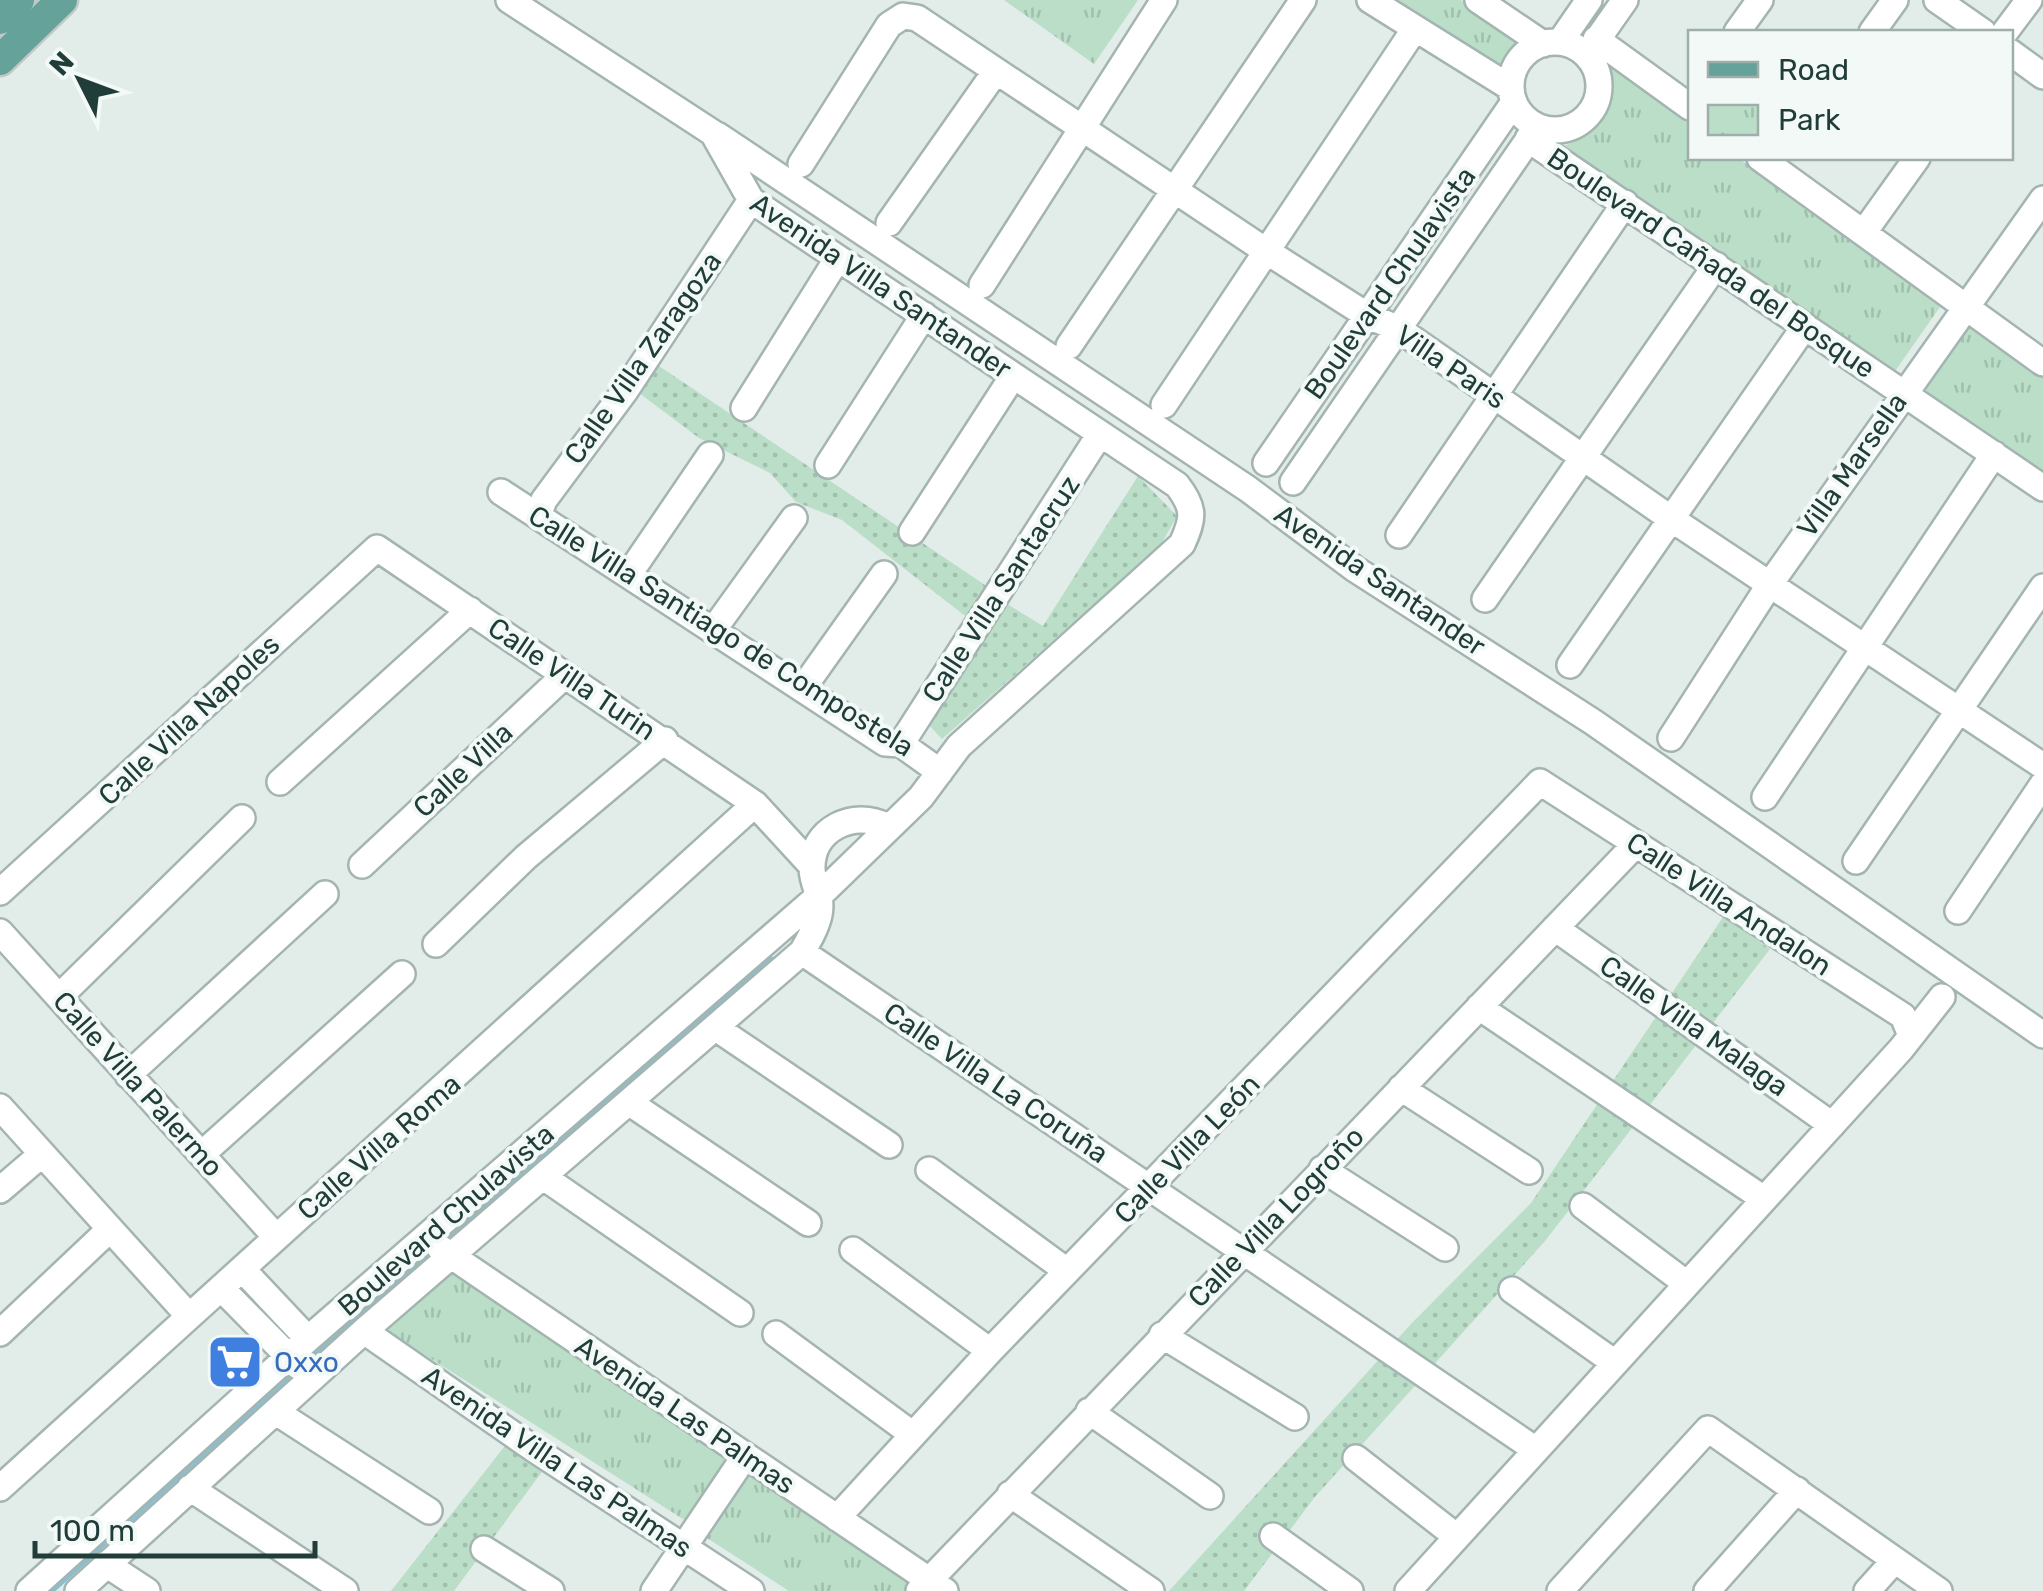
<svg xmlns="http://www.w3.org/2000/svg" width="2043" height="1591" font-family="Rubik,sans-serif">
<style>
.grass{fill:url(#grass-dots)}
.park{fill:url(#park-tufts)}
.lines{fill:none;stroke-linecap:round;stroke-linejoin:round}
.stream{stroke:#89bfd2;stroke-width:5}
.minor-casing{stroke:#a4b4b1;stroke-width:30}
.major-casing{stroke:#c1c9c8;stroke-width:35}
.minor{stroke:#fff;stroke-width:25}
.major{stroke:#65a299;stroke-width:30}
.labels{text-anchor:middle;dominant-baseline:central;stroke-width:8;stroke-linejoin:round;paint-order:stroke}
.street-label{font-size:28px;fill:#213d39;stroke:#f2f9f6}
.shop-label{font-size:28px;fill:#366cbe;stroke:#f2f9f6;text-anchor:start}
</style>
<defs>
<pattern id="grass-dots" width="8" height="8" patternUnits="userSpaceOnUse" patternTransform="scale(2.5)"><rect width="8" height="8" fill="#badec7"/><path d="M2 2h.1M6 6h.1" fill="none" stroke="#a0bfac" stroke-width="1.8" stroke-linecap="round"/></pattern>
<pattern id="park-tufts" width="24" height="20" patternUnits="userSpaceOnUse" patternTransform="scale(2.5)"><rect width="24" height="20" fill="#badec7"/><path d="M3 7l-1-3M5 7V3M7 7l1-3M15 17l-1-3M17 17v-4M19 17l1-3" fill="none" stroke="#a0bfac"/></pattern>
</defs>
<rect width="100%" height="100%" fill="#e2ece9"/>
<!-- grass -->
<path class="grass" d="M653 362 988 587 969 619 842 520 796 502 770 473 699 438 635 390Z
M1138 476 1177 516 1160 546 942 739 928 724 1007 604 1043 626Z
M1723 917 1770 949 1545 1241 1314 1498 1244 1591H1169L1411 1324 1531 1203Z
M508 1442 547 1465 454 1591H391Z"/>
<!-- park -->
<path class="park" d="M1004 0H1138L1094 64Z
M1386 0H1461L1520 41 1497 73Z
M1610 66 1690 123V158H1738L1942 304 1893 374 1562 147C1601 130 1612 109 1610 66Z
M1969 322 2043 375V475L1919 392Z
M455 1271 728 1456 686 1521 386 1330Z
M753 1469 912 1582 908 1591H789L707 1538Z"/>
<g class="lines">
<!-- stream -->
<path class="stream" d="M447 1240 771 959
M307 1360 432 1254
M52 1591 291 1375"/>
<!-- minor casing -->
<g class="minor-casing">
<path id="minor" d="M1370 0 1511 88
M1478 0 1543 44
M1937 0 1983 32
M1737 32 1760 0
M1872 32 1895 0
M2005 32 2029 0
M1596 39 1690 107
M1511 86a44 44 0 1 1 88 0a44 44 0 1 1-88 0Z
M1560 42 1589 0
M2010 52 2043 76
M1588 53 1625 0
M717 135 1248 489 1355 569 1593 722 2043 1035
M1528 139 2043 488
M1760 158 2043 363
M801 164 889 25 903 16 917 18 1266 251 1368 316 1397 328 1670 518 2043 766
M889 223 996 71
M1864 232 1917 158
M982 285 1164 0
M1069 346 1303 0
M1164 405 1414 30
M744 408 836 261
M1266 463 1514 102
M828 465 924 315
M1293 482 1537 127
M501 492 885 743 901 744 940 772
M538 516 544 500 625 391 751 200
M912 532 1013 376
M1399 535 1625 203
M629 574 710 455
M1485 599 1716 265
M714 629 794 518
M1570 665 1805 326
M803 688 884 574
M1671 738 1770 584 2043 199
M901 744 1100 434
M280 782 470 610
M1765 797 1994 454
M1856 861 2043 587
M362 865 565 675
M0 892 377 548 755 804 812 866
M1958 911 2043 784
M1555 928 1832 1125
M0 932 276 1237
M436 944 526 857 665 740
M802 952 1536 1450
M59 997 242 818
M1479 1007 1764 1199
M716 1028 889 1145
M128 1075 325 894
M1401 1088 1529 1171
M630 1103 808 1223
M0 1107 189 1316
M202 1154 402 974
M1322 1169 1445 1248
M929 1170 1067 1271
M545 1178 740 1313
M0 1190 42 1154
M1583 1206 1687 1284
M440 1248 945 1591
M853 1250 990 1351
M242 1269 308 1339
M221 1288 298 1366
M1512 1290 1615 1363
M364 1331 534 1449 751 1591
M0 1333 110 1229
M776 1334 912 1434
M1162 1335 1295 1417
M1089 1411 1210 1496
M276 1412 429 1511
M1356 1458 1457 1537
M0 1488 755 804
M190 1488 345 1591
M1010 1494 1151 1591
M837 1518 990 1351 1540 782 1903 1016 1910 1033
M1273 1536 1350 1591
M484 1549 551 1591
M106 1564 147 1591
M29 1591 308 1339 821 894 921 797 959 746 1182 544C1194 518 1195 508 1177 485L751 200 713 133 509 0
M78 1591 364 1331 802 952C809 940 816 928 819 915 823 896 813 887 812 869 811 829 854 809 886 826
M654 1591 745 1456
M919 1591 1635 845
M1408 1591 1901 1049 1942 997
M1560 1591 1708 1429 1939 1591
M1707 1591 1797 1490
M1867 1591 1894 1561"/>
</g>
<!-- major casing -->
<g class="major-casing">
<path id="major" d="M0 19 19 0
M0 60 62 0"/>
</g>
<!-- minor -->
<use href="#minor" class="minor"/>
<!-- major -->
<use href="#major" class="major"/>
</g>
<!-- icons -->
<defs>
<g id="supermarket-square" transform="scale(2.875)"><rect x="-9" y="-9" width="18" height="18" rx="4" fill="#3f7fe0" stroke="#f2f9f6"/><path d="M-6-5.5h2.5l.6 2H6L4.5 2H-2.5L-4.4-4H-6ZM-1.5 3.2a1.3 1.3 0 1 0 .1 0ZM3 3.2a1.3 1.3 0 1 0 .1 0Z" fill="#fff"/></g>
</defs>
<g fill-rule="evenodd">
<use href="#supermarket-square" x="235" y="1362"/>
</g>
<g class="labels">
<!-- street labels -->
<g class="street-label">
<text transform="translate(1711 263) rotate(34)">Boulevard Cañada del Bosque</text>
<text transform="translate(1390 283) rotate(-55)">Boulevard Chulavista</text>
<text transform="translate(881 286) rotate(34)">Avenida Villa Santander</text>
<text transform="translate(643 358) rotate(-55)">Calle Villa Zaragoza</text>
<text transform="translate(1451 367) rotate(34)">Villa Paris</text>
<text transform="translate(1852 465) rotate(-55)">Villa Marsella</text>
<text transform="translate(1380 580) rotate(34)">Avenida Santander</text>
<text transform="translate(1001 589) rotate(-57)">Calle Villa Santacruz</text>
<text transform="translate(721 631) rotate(32)">Calle Villa Santiago de Compostela</text>
<text transform="translate(572 679) rotate(34)">Calle Villa Turin</text>
<text transform="translate(189 720) rotate(-43)">Calle Villa Napoles</text>
<text transform="translate(463 770) rotate(-43)">Calle Villa</text>
<text transform="translate(1729 904) rotate(33)">Calle Villa Andalon</text>
<text transform="translate(1694 1026) rotate(35)">Calle Villa Malaga</text>
<text transform="translate(996 1083) rotate(34)">Calle Villa La Coruña</text>
<text transform="translate(138 1084) rotate(48)">Calle Villa Palermo</text>
<text transform="translate(379 1147) rotate(-41)">Calle Villa Roma</text>
<text transform="translate(1187 1149) rotate(-46)">Calle Villa León</text>
<text transform="translate(1276 1217) rotate(-46)">Calle Villa Logroño</text>
<text transform="translate(446 1220) rotate(-41)">Boulevard Chulavista</text>
<text transform="translate(685 1415) rotate(34)">Avenida Las Palmas</text>
<text transform="translate(557 1462) rotate(34)">Avenida Villa Las Palmas</text>
</g>
<!-- shop labels -->
<g class="shop-label">
<text x="274" y="1362">Oxxo</text>
</g>
</g>
<!-- legend -->
<rect x="1688" y="30" width="325" height="130" fill="#f2f9f6" stroke="#9eaeaa" stroke-width="2.5"/>
<rect x="1708" y="62" width="50" height="15" fill="#65a299" stroke="#9eaeaa" stroke-width="2.5"/>
<text x="1778" y="80" font-size="30" fill="#213d39">Road</text>
<rect x="1708" y="105" width="50" height="30" fill="url(#park-tufts)" stroke="#9eaeaa" stroke-width="2.5"/>
<text x="1778" y="130" font-size="30" fill="#213d39">Park</text>
<!-- north arrow -->
<g transform="translate(80 80) rotate(312)" stroke="#f2f9f6" stroke-width="8" paint-order="stroke">
<path d="M0-8L18 38L0 25L-18 38Z" fill="#213d39"/>
<text y="-15" font-size="28" font-weight="bold" text-anchor="middle" fill="#213d39">N</text>
</g>
<!-- scale -->
<path d="M35 1541v15h280v-15" fill="none" stroke="#213d39" stroke-width="5"/>
<text x="50" y="1541" font-size="30" fill="#213d39" stroke="#f2f9f6" stroke-width="8" paint-order="stroke">100 m</text>
</svg>
